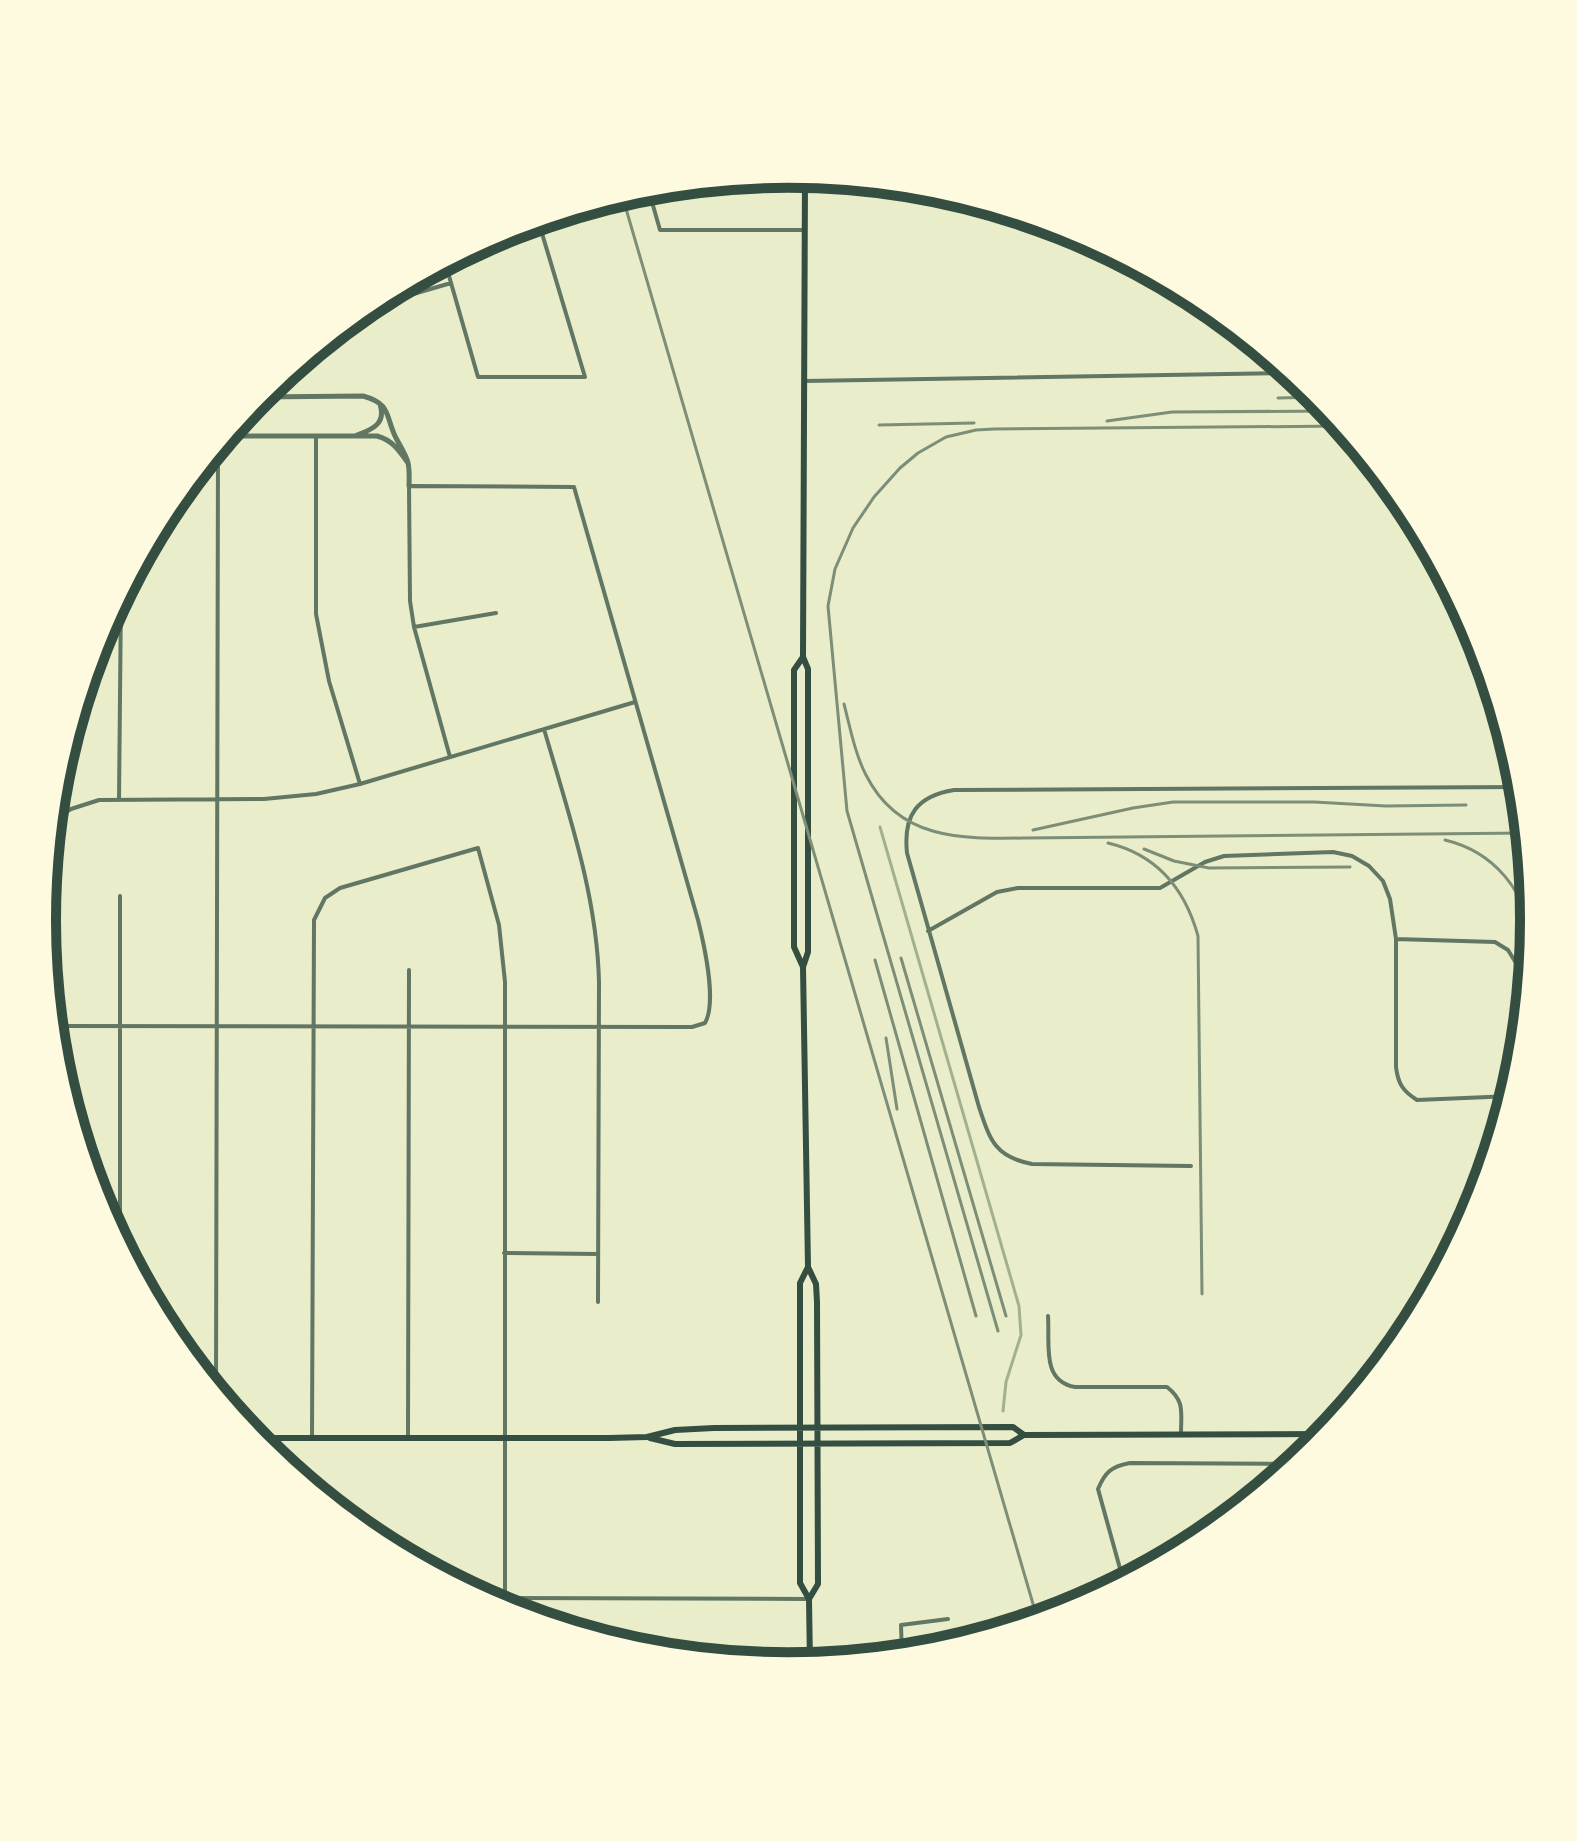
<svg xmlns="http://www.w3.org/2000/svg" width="1577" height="1841" font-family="Raleway,sans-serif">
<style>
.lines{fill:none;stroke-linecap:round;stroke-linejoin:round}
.stream{stroke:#a3b18a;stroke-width:3}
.minor{stroke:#617663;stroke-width:4}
.tertiary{stroke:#617663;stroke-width:5}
.secondary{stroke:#344e41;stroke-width:6}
.rail{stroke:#7c8e77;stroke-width:3}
.rim{fill:none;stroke:#344e41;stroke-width:10}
</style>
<rect width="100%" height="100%" fill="#e9edc9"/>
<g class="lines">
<!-- stream -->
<path class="stream" d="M880 827 1019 1306 1021 1335 1006 1382 1003 1411"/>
<!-- minor -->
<path class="minor" d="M648 188 660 230H804
M445 262 478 377H585L538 220
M378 298 410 295 451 283
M804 381 1292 373
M316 436V614L329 681 360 784
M414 627 496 613
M544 729C568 812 597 895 599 982L598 1302
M119 800 121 594
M54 804 60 815
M52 821 71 809 99 800 264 799 316 794 360 784 635 702
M120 896V1246
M928 931 997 892 1018 888H1160L1205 862 1224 856 1333 852 1352 856 1369 866 1383 881 1390 899 1396 939V1067C1398 1084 1403 1091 1417 1100L1512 1096
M1396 939 1495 942 1508 950 1516 963 1519 1070
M52 1026 692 1027 705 1023C717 1002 704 944 698 920L574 487 409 486 410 601 414 627 450 757
M1191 1166 1032 1164C995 1157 990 1140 979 1107L907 853C903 815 917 796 954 790L1522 787
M504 1253 598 1254
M1048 1316C1050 1344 1041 1381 1075 1387H1167C1185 1401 1181 1412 1181 1433
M216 1394 218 445
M312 1438 314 920 325 898 340 888 478 848 499 925 505 982V1611
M408 1438 409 970
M1124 1583 1098 1489C1105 1472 1112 1466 1130 1463L1298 1464
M479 1598 809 1599
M902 1656 901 1625 948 1619"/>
<!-- tertiary -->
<path class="tertiary" d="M257 397 363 396C392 404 385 416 396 438 408 460 410 460 409 486
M357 435C374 429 386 423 380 404
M225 436H377C392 440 399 450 408 463"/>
<!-- secondary -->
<path class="secondary" d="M805 176 803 657 808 669V952L803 967 808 1267 816 1284 817 1302 818 1584 809 1599
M803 657 794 670V947L803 967
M808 1267 800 1283V1583L809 1599 810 1665
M252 1438H609L647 1437 675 1430 714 1428 1013 1427 1024 1435
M650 1438 675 1444 1010 1443 1024 1435 1328 1434"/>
<!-- rail -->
<path class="rail" d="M622 195 1038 1621
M1278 398 1320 397
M1107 421 1172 412 1332 411
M879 425 974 423
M844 704C850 727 855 754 866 775 899 841 963 839 1026 838L1526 833
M1513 749V759
M1033 830 1133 808 1173 802H1314L1386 806 1466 805
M1445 840C1495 852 1525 891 1533 940
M1108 843C1158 855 1185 889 1198 936L1202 1294
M1144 849 1174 861 1209 868 1350 867
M901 958 1006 1316
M875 960 976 1316
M886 1038 897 1109
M998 1331 847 811 828 606 835 569 853 528 874 497 900 468 918 453 946 437 976 430 994 429 1344 426"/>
</g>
<!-- crop -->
<path d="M0 0H1577V1841H0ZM56 920a732 732 0 1 1 1464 0a732 732 0 1 1-1464 0Z" fill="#fefae0" fill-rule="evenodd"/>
<path class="rim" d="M56 920a732 732 0 1 1 1464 0a732 732 0 1 1-1464 0Z"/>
</svg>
